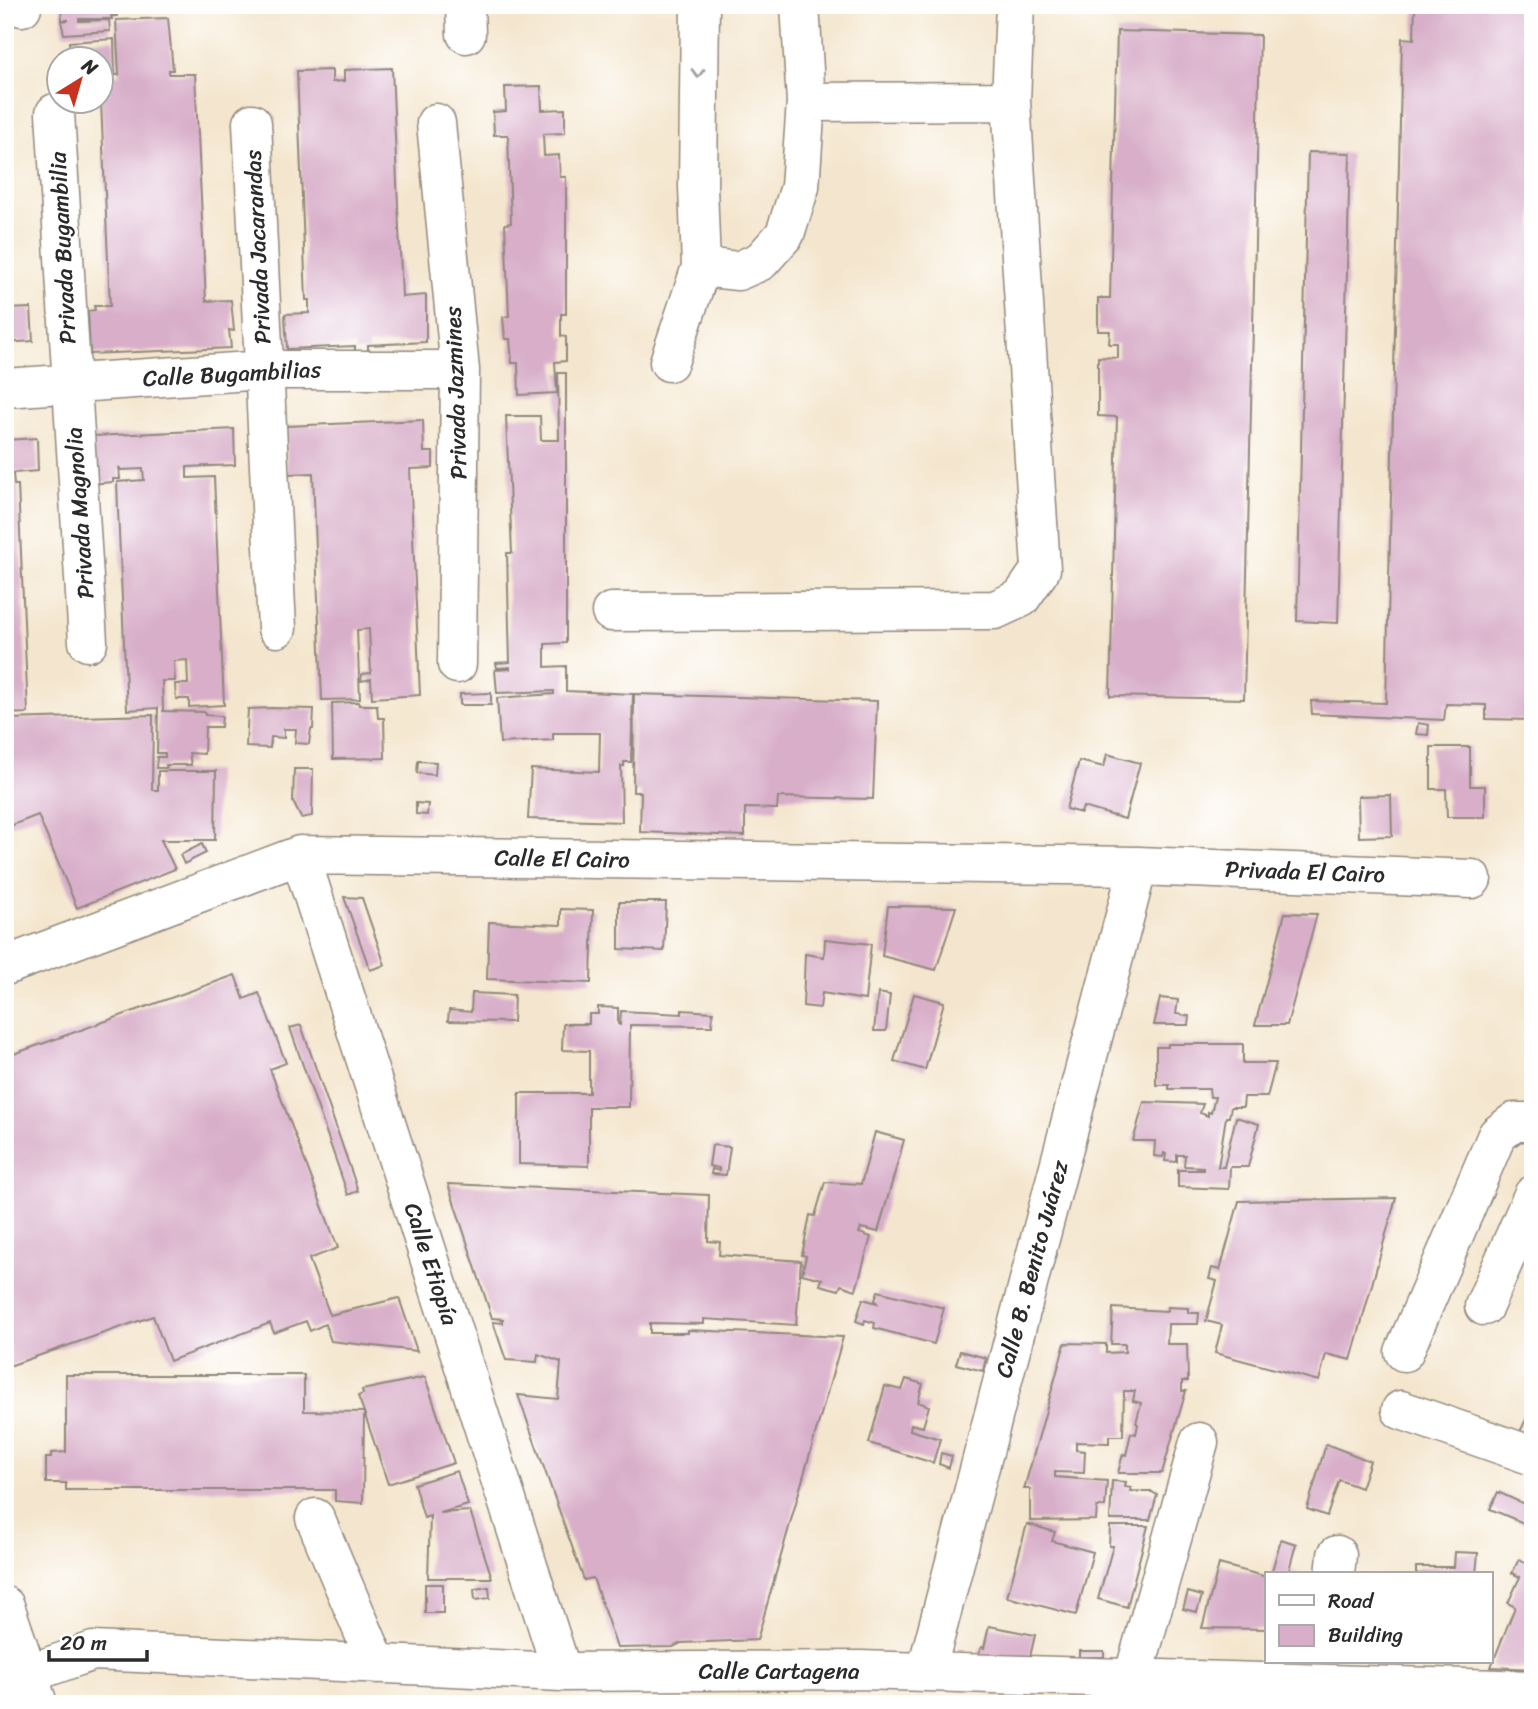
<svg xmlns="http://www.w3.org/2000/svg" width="1538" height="1709" font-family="Sriracha,sans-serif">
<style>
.building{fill:#d8aec9}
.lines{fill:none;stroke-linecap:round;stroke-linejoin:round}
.minor-casing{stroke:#90887c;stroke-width:41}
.minor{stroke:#fff;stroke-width:38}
.oneway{stroke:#a0a0a0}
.labels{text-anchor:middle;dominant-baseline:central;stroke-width:6;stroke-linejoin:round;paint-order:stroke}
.street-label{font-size:23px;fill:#2b2b2b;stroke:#fff}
</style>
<rect width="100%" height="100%" fill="#fff"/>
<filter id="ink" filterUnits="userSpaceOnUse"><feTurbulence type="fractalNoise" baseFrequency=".0143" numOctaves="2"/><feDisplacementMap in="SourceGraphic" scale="14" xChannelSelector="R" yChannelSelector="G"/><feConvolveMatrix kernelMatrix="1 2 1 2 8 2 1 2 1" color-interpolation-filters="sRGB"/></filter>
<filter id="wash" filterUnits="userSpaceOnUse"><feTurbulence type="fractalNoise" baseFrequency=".00686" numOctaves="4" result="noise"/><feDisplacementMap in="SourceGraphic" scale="28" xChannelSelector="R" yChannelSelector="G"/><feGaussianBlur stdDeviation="1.57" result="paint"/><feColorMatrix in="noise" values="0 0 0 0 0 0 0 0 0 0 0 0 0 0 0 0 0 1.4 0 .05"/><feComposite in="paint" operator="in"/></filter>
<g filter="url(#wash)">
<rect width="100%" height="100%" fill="#f4e6ce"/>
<g id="blocks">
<!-- building -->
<path class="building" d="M61 5H117V16H111L112 19H79V21L109 20 110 31 64 34 61 21 69 20H62Z
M1415 5H1533V695H1531L1530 720 1486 719V705L1446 704 1444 720 1312 714 1311 701 1386 703 1402 38 1414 39Z
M168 18 173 70H169V74H195L206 301 231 300 234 331 229 330 231 348 90 354 88 311 95 310 94 306H110L101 102 102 60H71L69 42 114 39 115 75H119L116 20Z
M1117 31 1260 35 1244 699 1110 696 1117 417 1098 416V357L1118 358V344H1109L1110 331H1098V298H1110Z
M392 68 402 297 426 295V342L368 345V351L355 352V346L287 349 285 314 309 313V300H306L297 71 332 70V82L344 81V70Z
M541 86 542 110 565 109V133L543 134 544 156 559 155 560 177H566V314H561V336L566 337V361L555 362 557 393 519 395 518 363H512L510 339H505L503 317 509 316 505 224 511 223 508 135H494L493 112 506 111 505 87Z
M5 88H8L10 159H5Z
M1308 152 1350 153 1338 623 1297 621Z
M31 308 33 341 5 343V309Z
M558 373H566V643L545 644V667L566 666V691L633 694 631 762H624V766H621L622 822 528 819 531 769 599 772 600 733H553V740L500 743 497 698 554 694V691L497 693 495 670 510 669V667L497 668 496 663 510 662 507 553H512L506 416H540L541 440H559Z
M423 420 424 452H433V468L410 469 420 695 372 698 371 679 361 681 362 674 371 673 369 629 357 630 360 699 322 700 313 473 287 474 286 426Z
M234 429 235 465 187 467V478L214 477 224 705 189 707V699H176L175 684H188L187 660 174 661 175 681H162L163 711 205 712V715L222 716 221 727H205L204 754 189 753 191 765H166L167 768H156L157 757H165V753H157L158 708 127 710 118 510 117 482 144 480 143 469 121 470 119 467 120 479H113V482L91 484 94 436Z
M37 438 38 471 13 473 14 485H18L28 713 5 714V440Z
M491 693V705H460V694Z
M634 694 877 701 873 799 778 797 777 809 745 808V836L640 832 641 792H633Z
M358 702 359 705H377L378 718H384L385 758 333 759 332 703Z
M272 708 314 709 313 729H311L309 744 295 743 296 729H284V738L271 737 270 748 246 747 248 709Z
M153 715 152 790H158V771H216L215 840H161L175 869 77 908 38 815 5 828V719Z
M1418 723 1429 725 1428 735 1416 734Z
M1431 747H1470V786H1485V817H1447L1446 789H1431Z
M1107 754 1140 763 1125 819 1083 807 1081 813 1066 809 1079 761 1104 767Z
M418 761 436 762 435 775 417 773Z
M294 769H313L312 816 301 818 293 802Z
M1391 795 1392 836 1359 837 1358 796Z
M416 803 428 804 427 815 416 814Z
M202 844 206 853 184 864 180 855Z
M344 897 362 898 385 965 370 970Z
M619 902H666L664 951 619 949Z
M888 906 956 907 936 970 882 956Z
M561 909 593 910 591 983 487 979 489 922 561 925Z
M1285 913 1317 914 1287 1025H1255Z
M825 939 871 944 865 1000 822 993 820 1008 803 1006 805 954 824 957Z
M235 975 244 999 259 993 286 1063 270 1069 338 1248 309 1259 330 1315 399 1298 417 1351 331 1341 325 1324 310 1331 306 1321 274 1333 270 1323 170 1361 153 1316 6 1367 5 1057Z
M472 993 514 995 513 1022 448 1021 449 1010 471 1012Z
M878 993 890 995 886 1031H874Z
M914 994 944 1002 925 1070 894 1061Z
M1160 998 1178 1000 1176 1014 1189 1016 1188 1025H1154Z
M598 1007 618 1008V1024L620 1025 621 1011 682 1014V1010L713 1012 712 1026 630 1025 629 1107H589V1166L519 1164V1093H589V1051L562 1050 563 1024H589V1014H598Z
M301 1025 358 1191 348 1195 290 1028Z
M1168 1044H1243V1063H1276L1267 1097H1244L1243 1107H1231L1229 1117H1226L1218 1167H1224L1236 1117 1259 1124 1248 1167H1230L1229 1189 1178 1187V1170H1203V1167L1184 1166 1185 1155H1177V1162L1165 1161 1166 1154 1164 1153 1163 1157 1154 1156 1155 1141H1133L1144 1102 1203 1104 1200 1113 1208 1116V1112L1211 1113 1215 1097H1210L1209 1089H1169V1085H1156V1047H1168Z
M875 1132 904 1140 878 1232 861 1228 859 1233 871 1237 856 1290 841 1285 839 1290 820 1285 822 1279 802 1274 806 1256 802 1255 810 1215 815 1216 825 1182 861 1184Z
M712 1145 730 1147 726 1175 711 1174 712 1169 719 1171V1168L709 1166Z
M448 1184 709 1195 708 1241 720 1242 719 1255 801 1261 796 1325 704 1319V1324L650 1323V1333H688V1330L843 1337 757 1640 681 1643 673 1647 617 1648 593 1578 584 1580 518 1395 558 1399 561 1362 538 1354 537 1362 506 1360 493 1322 503 1323V1319L492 1318Z
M1396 1198 1351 1360 1326 1354 1319 1381 1215 1353 1222 1325 1206 1321 1217 1281 1209 1279 1212 1268 1220 1270 1239 1201Z
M878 1291 944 1308 934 1344 874 1328 875 1323 865 1320 864 1324 856 1321 863 1299 877 1303 875 1300Z
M1167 1307 1188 1308V1313H1199L1198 1324H1168L1167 1344H1187L1188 1381H1182V1391H1186L1162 1473H1118L1123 1454 1126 1455 1131 1433 1136 1434 1138 1424 1136 1423 1141 1403 1133 1401 1135 1391H1124L1123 1436H1109V1443L1076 1442V1450L1085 1451 1084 1473 1055 1472V1477L1107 1481 1105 1507H1097L1096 1520 1030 1521V1489H1024L1065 1343 1106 1344V1353L1125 1352V1344H1111L1113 1308 1167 1311Z
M960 1351 986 1358 983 1371 956 1364Z
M66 1375H304V1411L364 1412 358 1396 363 1394 362 1390 425 1377 454 1463 388 1484 364 1412 363 1503 335 1501V1490H66V1483H46V1458H51V1453L66 1452Z
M906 1379 923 1384 918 1402 929 1406 923 1427 911 1424 910 1430 940 1439 933 1463 869 1443 885 1386 902 1390Z
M1533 1405V1443L1518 1436Z
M1326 1444 1370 1461 1361 1488 1339 1480 1327 1516 1307 1509Z
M941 1453 952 1456 949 1468 939 1464Z
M457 1471 468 1505 440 1513 470 1511 492 1578H428L430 1516 424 1518 414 1484Z
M1112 1481 1126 1482 1125 1487 1131 1488 1130 1491 1152 1492 1157 1495 1150 1520H1110Z
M1533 1485V1527L1490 1509 1498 1492 1524 1504Z
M1027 1524 1055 1532 1052 1541 1093 1552 1076 1615 1007 1597Z
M1110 1526H1148L1127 1607 1098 1599 1113 1546H1109Z
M1281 1539 1296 1544 1289 1570 1301 1574H1271Z
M1455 1552 1478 1553 1476 1574H1416V1567H1454Z
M1519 1559 1533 1566V1669L1491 1667 1515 1607 1508 1603 1520 1577 1512 1573Z
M1219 1564 1267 1577V1629L1202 1628Z
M425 1584H443V1613H425Z
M489 1587 490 1598 475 1600 474 1589Z
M1188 1592 1202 1596 1197 1612 1183 1609Z
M989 1626 1035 1635 1030 1657 978 1656 981 1647 984 1648Z
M1079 1651H1104V1657H1079Z"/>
</g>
</g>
<g filter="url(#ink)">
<use href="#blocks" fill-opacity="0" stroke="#90887c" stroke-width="2"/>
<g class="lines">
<!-- minor casing -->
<g class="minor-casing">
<path id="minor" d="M21 5 22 7
M465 5 466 34
M1011 101 1015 5
M55 113 88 642
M252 123 277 628
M436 123 460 370 457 664
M701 267 738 271 761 261 785 234 800 187 806 102 800 5
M669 362 701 267 698 186 700 5
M5 388 264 370H460
M611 612 995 610 1021 598 1041 569 1011 101 806 102
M300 855 562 1672
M5 966 300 855 1138 866 1472 879
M1484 1306 1533 1195
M1404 1352 1497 1135 1514 1122H1533
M1401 1410 1533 1456
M315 1518 377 1664
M1335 1574 1337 1555
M5 1606 38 1704
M926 1672 1138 866
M1133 1678 1199 1442
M5 1682 93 1651 562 1672 860 1670 1533 1690"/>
</g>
<!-- minor -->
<use href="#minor" class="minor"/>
</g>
<!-- one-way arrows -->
<defs><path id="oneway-chevron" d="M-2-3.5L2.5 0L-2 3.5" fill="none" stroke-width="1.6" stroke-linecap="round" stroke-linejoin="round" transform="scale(1.75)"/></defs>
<use class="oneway" href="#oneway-chevron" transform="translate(698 73) rotate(90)"/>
</g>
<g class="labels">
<!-- street labels -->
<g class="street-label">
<text transform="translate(258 247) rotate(-93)">Privada Jacarandas</text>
<text transform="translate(63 248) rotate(-93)">Privada Bugambilia</text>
<text transform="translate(232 374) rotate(-3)">Calle Bugambilias</text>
<text transform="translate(456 393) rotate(-92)">Privada Jazmines</text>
<text transform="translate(80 513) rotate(-94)">Privada Magnolia</text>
<text transform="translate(562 859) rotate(1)">Calle El Cairo</text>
<text transform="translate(1305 872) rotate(2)">Privada El Cairo</text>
<text transform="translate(431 1264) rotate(72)">Calle Etiopía</text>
<text transform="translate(1032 1269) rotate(-75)">Calle B. Benito Juárez</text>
<text x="779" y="1671">Calle Cartagena</text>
</g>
</g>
<!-- margin -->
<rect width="1538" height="1709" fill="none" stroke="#fff" stroke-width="28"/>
<!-- legend -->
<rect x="1265" y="1572" width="228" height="91" fill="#ffffff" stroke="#aaaaaa" stroke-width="2"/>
<rect x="1279" y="1595" width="35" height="10" fill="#ffffff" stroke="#aaaaaa" stroke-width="2"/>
<text x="1328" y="1608" font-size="21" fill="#2b2b2b">Road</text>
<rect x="1279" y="1625" width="35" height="21" fill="#d8aec9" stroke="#aaaaaa" stroke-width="2"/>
<text x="1328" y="1642" font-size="21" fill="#2b2b2b">Building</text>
<!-- north arrow -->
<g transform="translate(80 80) rotate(37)"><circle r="33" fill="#ffffff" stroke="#aaaaaa" stroke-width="2"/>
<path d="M0-5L12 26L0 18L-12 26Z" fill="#c8321e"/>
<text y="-10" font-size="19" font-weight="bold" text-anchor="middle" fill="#2b2b2b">N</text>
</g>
<!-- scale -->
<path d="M49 1650v10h98v-10" fill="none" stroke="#2b2b2b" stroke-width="3.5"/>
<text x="60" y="1650" font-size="21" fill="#2b2b2b" stroke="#ffffff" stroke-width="5" paint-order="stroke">20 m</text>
</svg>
